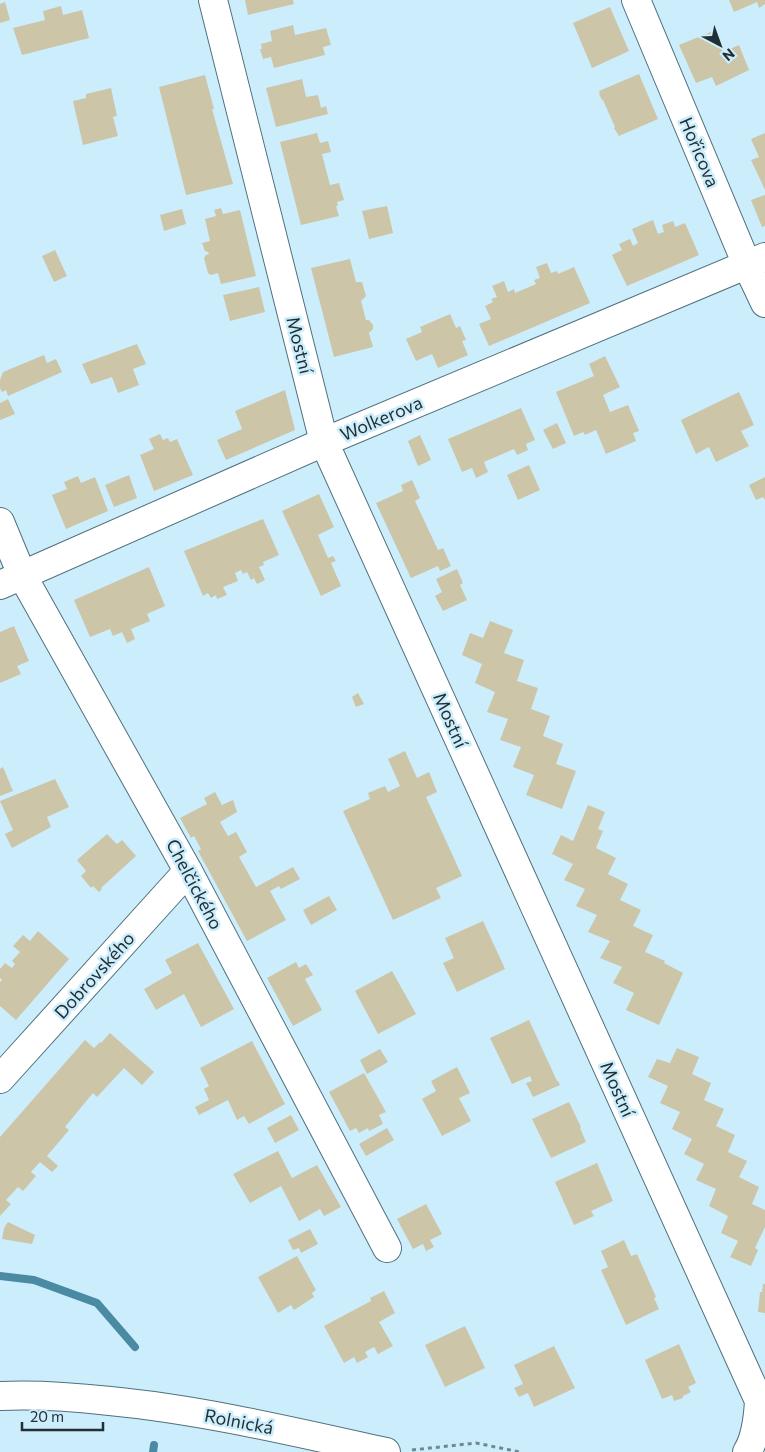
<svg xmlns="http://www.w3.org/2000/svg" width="765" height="1452" font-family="Commissioner,sans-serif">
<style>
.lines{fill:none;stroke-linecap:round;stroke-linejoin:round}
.stream{stroke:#4a8ba3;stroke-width:8}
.building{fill:#ccc5a8}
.minor-casing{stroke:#51707c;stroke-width:30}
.path{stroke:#718891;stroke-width:3;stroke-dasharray:4 4;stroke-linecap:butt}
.minor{stroke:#fff;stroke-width:28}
.labels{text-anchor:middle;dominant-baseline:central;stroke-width:5;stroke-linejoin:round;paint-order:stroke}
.street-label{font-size:18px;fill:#222f34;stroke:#cceefc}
</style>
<rect width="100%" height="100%" fill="#cceefc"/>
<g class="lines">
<!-- stream -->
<path class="stream" d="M0 1276 34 1280 97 1303 135 1347
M153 1452 154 1445"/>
</g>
<!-- building -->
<path class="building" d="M245 0H293L294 4 248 15Z
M729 0H765V4L759 8 757 2 734 12Z
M5 2 10 20 0 23V4Z
M61 6 63 15 82 10 89 38 22 55 13 28 45 20 43 11Z
M610 7 629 51 592 68 573 23Z
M293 25 295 35 326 28 331 45 323 47 325 55 274 68 271 57 263 59 260 49H262L261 44 272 41 270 31Z
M713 31 723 52 739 45 749 70 716 86 712 77 696 83 679 45Z
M639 74 658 119 619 136 614 128 615 127 603 100H602L599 94 600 93 599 91Z
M205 75 214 109H212L233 184 186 195 159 87Z
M302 79 306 97 318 95 321 108 326 106 328 114 276 127 266 88Z
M111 88 117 116 113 117 118 136 83 145 73 101 86 98V94Z
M317 133 320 143 328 141 331 152 322 154 330 185 339 183 344 200 337 202 338 206H336L339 216 301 225 280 142Z
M765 133V190L751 160 759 157 751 139Z
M765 195V226L762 227 751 200Z
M387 206 393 233 369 239 362 211Z
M221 208 223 214 240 210 256 276 221 284 218 273 211 275 208 273 204 258 206 255 209 254 208 252 205 251 202 243 210 241 205 219 216 216 214 210Z
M182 209 186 224 164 231 160 215Z
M653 220 658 234 664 232 662 225 673 221 675 227 685 223 699 255 627 286 612 255 622 250 619 244 630 239 633 246 638 243 632 229Z
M55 250 67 276 54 282 42 256Z
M350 259 356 282H362L366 296 361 301 366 320H369L373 325V329L369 333 373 347 334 357 311 268Z
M547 263 551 273 557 271 558 274 574 267 590 303 489 346 479 324 491 319 485 306 493 302 491 299 497 297 492 286 504 281 508 292 514 289 515 293 536 284 534 280 540 278 536 267Z
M259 287 265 312 230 321 223 295Z
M450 314 456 328 460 326 466 340 462 341 468 355 438 368 432 354 416 361 406 339 422 332 420 327Z
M137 344 146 364 133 369 139 385 118 393 112 377 91 384 82 364Z
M44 355 47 363 56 359 62 372 8 396 6 390 2 392 0 388V380L3 372Z
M605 356 620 387 603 395 610 412 628 405 639 431 633 433 636 441 606 454 596 430 585 435 583 432 574 436 556 392 594 376 589 364Z
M285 390 295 430 226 460 217 440 242 429 235 411Z
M739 392 754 425 741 431 749 446 716 462 709 447 696 454 681 420Z
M8 399 15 414 0 420V403Z
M521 408 535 440 526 444 528 450 517 455 514 449 484 462 488 472 476 478 472 468 462 472 448 439Z
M557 423 566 443 553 449 543 430Z
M160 434 163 440 168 438 170 442 177 439 193 475 154 491 140 455 154 449 149 439Z
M420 435 431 460 418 466 408 441Z
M529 465 540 490 518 500 507 475Z
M129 475 137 498 114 507 105 485Z
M78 476 81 483 95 477 108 511 66 529 52 495 67 489 64 482Z
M765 477V500L763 497 756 500 749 485Z
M412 480 420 498 415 501 438 550 443 548 451 566 440 571 438 566 411 578 376 503 403 491 401 485Z
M319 494 334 527 318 535 328 558 333 556 336 561 331 563 341 586 321 596 282 511Z
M263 519 279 555 263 562 264 565 259 567 265 580 257 584 254 578 251 580 247 572 243 574 241 570 235 573 238 581 223 587 227 595 217 599 216 595 211 598 208 593 203 596 184 551Z
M149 567 165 606 147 614 150 621 131 629 135 639 127 643 122 632 113 636 110 629 90 637 74 600Z
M457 569 463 583 460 585 467 600 443 611 435 596 442 592 436 579Z
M490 621 513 630 504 653 524 660 517 681 538 688 531 709 550 716 543 736 563 744 556 764 576 771 562 809 526 795 534 775 513 767 521 747 500 740 508 719 487 712 495 692 475 683 482 664 462 655 470 633 483 638Z
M14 626 29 661 17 666 21 674 0 683V632Z
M358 693 364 704 356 707 352 697Z
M405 751 417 778 429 772 437 792 426 797 462 876 436 888 441 898 393 920 343 811 370 799 368 793 385 786 388 792 400 786 388 759Z
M3 767 13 791 0 796V769Z
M55 779 69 807 47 817 51 827 12 848 5 834 13 830 0 801Z
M215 792 222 805 233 800 237 812 220 822 228 836 236 832 247 852 239 857 256 887 293 867 300 879 281 889 279 886 270 891 286 920 247 941 198 851 201 849 194 836 191 838 180 818 207 804 204 798Z
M588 805 605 812 598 829 603 831 596 848 616 858 608 874 628 884 620 900 641 910 633 926 653 935 645 952 665 961 664 963 683 973 659 1025 626 1010 634 993 613 983 622 967 600 958 610 941 588 932 597 915 576 906 585 889 564 880 573 864 552 854 561 835 573 841Z
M107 834 117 844 122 840 136 856 101 888 102 889 99 892 93 886 91 888 81 876 86 871 77 860Z
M329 896 337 910 311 925 303 910Z
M483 921 505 969 457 992 443 963 454 958 445 938Z
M38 931 69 959 16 1020 0 1006V982L2 980 0 978V969L5 963 12 968 15 964 12 961 20 952 13 946 23 935 30 941Z
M198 943 234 1009 201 1027 184 994 156 1010 144 989 172 973 165 960Z
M296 962 299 968 306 964 313 975 305 979 322 1010 293 1026 267 978Z
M392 971 416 1014 378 1034 355 991Z
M529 1020 557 1081H558L560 1085 533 1097 526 1083 532 1081 530 1076 512 1084 490 1038Z
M110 1033 154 1072 142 1085 124 1068 97 1097 93 1093 65 1127 69 1130 47 1156 58 1166 52 1172 40 1162 31 1172 36 1176 23 1191 18 1187 6 1200 11 1204 0 1216V1137L85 1040 94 1048 100 1042 101 1043Z
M252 1041 285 1104 249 1124 244 1116 237 1120 228 1100 199 1115 195 1107 209 1100 204 1089 209 1086 200 1068Z
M677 1048 699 1057 692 1074 711 1083 704 1100 724 1109 716 1126 735 1135 728 1152 747 1161 739 1177 759 1187 752 1204 765 1210V1227L755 1248 758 1250 751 1266 730 1257 738 1241 721 1233 728 1216 709 1206 716 1189 696 1180 704 1164 684 1154 692 1139 672 1129 680 1112 660 1103 668 1086 648 1077 657 1059 670 1063Z
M380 1049 388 1062 367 1074 360 1060Z
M457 1067 470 1093 459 1098 471 1121 442 1136 422 1099 436 1091 431 1081Z
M364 1073 386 1112 379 1115 383 1124 369 1131 368 1128 359 1133 356 1128 350 1131 329 1092Z
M569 1102 581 1127 580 1128 586 1142 551 1158 532 1119Z
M291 1115 299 1130 275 1143 267 1128Z
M387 1128 394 1140 366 1156 359 1144Z
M278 1151 292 1178 317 1165 341 1207 324 1216 320 1209 299 1221 281 1186 250 1203 233 1174Z
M597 1163 613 1201 591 1211 594 1216 574 1225 555 1182Z
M426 1204 442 1234 430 1240 434 1247 426 1251 423 1244 413 1249 397 1219Z
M8 1222 35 1235 32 1244 2 1239 4 1228Z
M310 1229 318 1244 301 1253 299 1248 293 1250 288 1240Z
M624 1240 631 1256 637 1254 656 1297 654 1298 659 1309 626 1325 601 1270 608 1267 601 1251Z
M297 1256 316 1290 312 1293 314 1297 294 1310 291 1305 278 1313 258 1277Z
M763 1284H765V1313L758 1312 760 1292H762Z
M384 1291 395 1313 379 1322 393 1346 378 1354 374 1347 365 1352 368 1357 357 1363 354 1357 344 1363 324 1326 371 1301 370 1298Z
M465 1326 485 1368 445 1387 425 1345Z
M679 1344 696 1383 688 1387 691 1392 683 1396V1398L674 1401 672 1395 662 1399 645 1360Z
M554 1346 575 1388 534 1407 528 1393 519 1397 514 1388 523 1384 514 1365Z"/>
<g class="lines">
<!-- minor casing -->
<g class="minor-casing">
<path id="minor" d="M213 0 324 442 765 1414
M636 0 747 265 765 303
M0 522 22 575 188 871 387 1248
M0 585 324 442 765 257
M0 1079 188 871
M0 1396C37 1394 74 1397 110 1401 203 1410 295 1432 386 1452
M747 1452C756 1438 758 1418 759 1401"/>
</g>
<!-- path -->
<path class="path" d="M412 1450 476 1443 520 1452"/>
<!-- minor -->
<use href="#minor" class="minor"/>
</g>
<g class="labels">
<!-- street labels -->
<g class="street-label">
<text transform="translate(700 152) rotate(67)">Hořicova</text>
<text transform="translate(300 345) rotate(76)">Mostní</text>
<text transform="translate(381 418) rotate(-23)">Wolkerova</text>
<text transform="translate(451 720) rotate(66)">Mostní</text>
<text transform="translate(195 884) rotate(62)">Chelčického</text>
<text transform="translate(94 975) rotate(-48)">Dobrovského</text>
<text transform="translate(618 1089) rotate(66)">Mostní</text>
<text transform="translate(239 1421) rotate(11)">Rolnická</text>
</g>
</g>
<!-- north arrow -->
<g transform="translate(720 45) rotate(139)" stroke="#cceefc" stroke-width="4" paint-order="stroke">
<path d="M0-4L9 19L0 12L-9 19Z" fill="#222f34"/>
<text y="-8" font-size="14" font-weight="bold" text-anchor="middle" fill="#222f34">N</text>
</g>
<!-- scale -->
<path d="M22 1422v8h81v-8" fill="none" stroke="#222f34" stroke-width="2.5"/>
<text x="30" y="1422" font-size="15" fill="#222f34" stroke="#cceefc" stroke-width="4" paint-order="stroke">20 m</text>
</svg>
